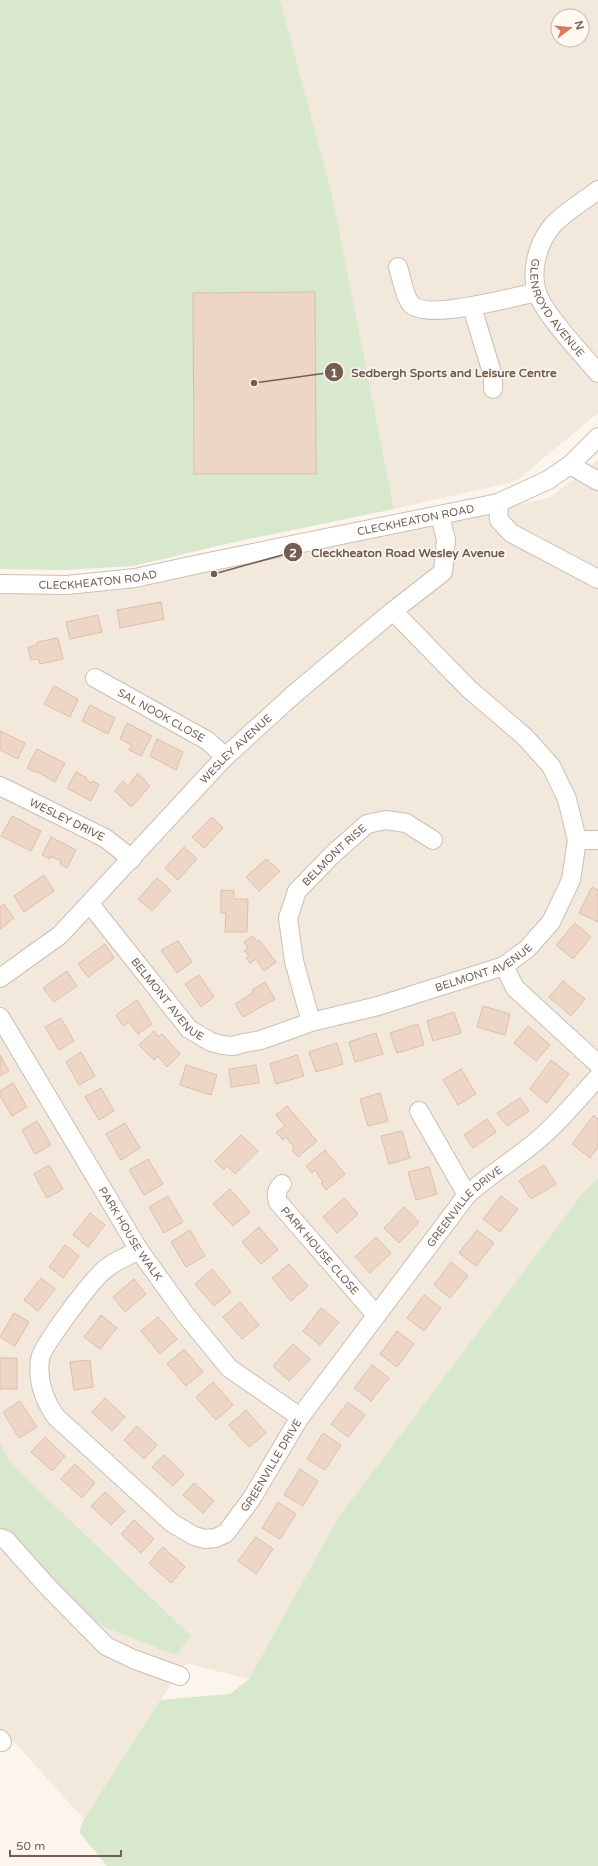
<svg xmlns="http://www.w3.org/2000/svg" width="598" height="1866" font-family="'Varela Round',sans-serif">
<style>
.residential{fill:#f2e8dc;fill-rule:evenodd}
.green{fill:#d7e8cc}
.building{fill:#eed6c7;stroke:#dfbda9}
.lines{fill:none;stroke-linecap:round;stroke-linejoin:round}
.minor-casing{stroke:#cdbeb3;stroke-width:20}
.minor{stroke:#fff;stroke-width:18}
.labels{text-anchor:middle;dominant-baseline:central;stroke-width:3;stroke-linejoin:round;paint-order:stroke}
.street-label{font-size:11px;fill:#755e51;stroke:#fef9f3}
.leader{fill:none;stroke:#755e51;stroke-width:1.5}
.callout-dot{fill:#755e51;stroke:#fef9f3;stroke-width:1.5}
.mark-label{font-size:12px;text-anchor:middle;font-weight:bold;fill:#fff}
.callout-label{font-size:12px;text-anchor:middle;font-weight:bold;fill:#755e51;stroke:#fef9f3;stroke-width:3;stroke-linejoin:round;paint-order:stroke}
</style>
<rect width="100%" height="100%" fill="#fbf5ed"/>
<!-- residential -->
<path class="residential" d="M280 0H598V413L516 481 394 509 332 195ZM558 16H582V40H558Z
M598 460V1178L582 1194 338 1518 249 1679 186 1663 160 1700 84 1819 13 1741 0 1749V591H110L425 528 551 497Z"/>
<!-- green -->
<path class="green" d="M0 0H280L332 195 394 509 239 541 133 566 65 570 0 569Z
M598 1178V1866H107L79 1832 84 1819 160 1700 230 1694 249 1679 338 1518 582 1194Z
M0 1443 9 1462 191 1636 176 1655 102 1626 67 1594 15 1536 0 1531Z"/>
<!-- building -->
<path class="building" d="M315 292 316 474H194L193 293Z
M161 602 164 619 120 628 117 610Z
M98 615 102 632 70 639 66 622Z
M58 638 63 659 40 664 38 659 31 660 28 647 37 645V642Z
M54 686 78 699 70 717 44 704Z
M90 705 115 718 108 734 82 721Z
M127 723 152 736 141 756 129 750 132 745 120 739Z
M0 731 25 743 18 759 0 750Z
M157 739 183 752 176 770 150 756Z
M37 749 65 763 55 782 36 771 35 772 27 768Z
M76 772 87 778 86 780 92 783 93 781 99 785 91 801 67 788Z
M138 773 150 786 131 807 115 791 123 781 128 786Z
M12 816 41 831 31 851 1 836Z
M212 817 223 828 204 848 192 837Z
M51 837 76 850 67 868 60 864 61 861 51 856 50 859 42 855Z
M184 847 197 859 178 880 165 868Z
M266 859 280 871 259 891 246 877Z
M44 875 54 891 24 912 14 896Z
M157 878 171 890 152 911 138 899Z
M592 887 598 890V922L579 913Z
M221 890 234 891V899H248L247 932H225L226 913H221Z
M4 904 14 918 0 929V907Z
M575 923 591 937 573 959 556 945Z
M253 936 257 941 259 940 276 962 264 971 256 959 250 963 246 958 249 956 244 951 248 948 244 942Z
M178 941 192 962 177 973 161 950Z
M105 944 114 958 88 977 78 964Z
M67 971 77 986 54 1002 43 988Z
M199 975 214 997 201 1007 185 984Z
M563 981 585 999 571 1016 549 997Z
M265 982 275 999 243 1017 235 1004 254 992 252 990Z
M137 1000 152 1024 138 1034 129 1022 123 1026 116 1015Z
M483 1006 510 1014 505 1035 477 1027Z
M454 1012 461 1033 433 1041 427 1021Z
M61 1018 74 1041 59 1050 45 1027Z
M418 1024 424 1045 397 1053 390 1033Z
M528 1026 550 1045 536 1061 514 1043Z
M154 1031 158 1037 162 1034 180 1054 167 1067 158 1056 154 1060 139 1045Z
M376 1033 383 1054 355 1062 349 1042Z
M337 1043 343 1064 316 1072 309 1052Z
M81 1052 95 1076 79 1085 66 1062Z
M0 1055 9 1071 0 1076Z
M297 1055 304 1076 276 1084 270 1064Z
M551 1060 569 1074 547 1103 530 1089Z
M186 1065 217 1075 211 1095 180 1085Z
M256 1065 259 1083 231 1087 229 1069Z
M461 1069 476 1094 458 1105 443 1080Z
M13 1083 27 1107 12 1116 0 1096V1091Z
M101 1088 114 1111 99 1120 85 1097Z
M380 1093 388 1121 368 1126 360 1099Z
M520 1098 529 1111 507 1126 497 1113Z
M287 1106 317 1141 298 1157 292 1150 294 1148 286 1137 283 1140 276 1132 285 1126 276 1115Z
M594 1115 598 1119V1147L590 1158 572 1144Z
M487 1119 496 1132 473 1148 464 1135Z
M37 1121 51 1145 35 1154 22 1130Z
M125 1123 140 1148 121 1160 106 1134Z
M402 1131 410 1158 389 1164 381 1136Z
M241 1135 258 1151 235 1174 227 1166 224 1170 215 1161Z
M325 1150 345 1174 326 1190 321 1183 323 1182 315 1170 312 1173 306 1166Z
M148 1159 163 1184 144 1195 129 1170Z
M49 1165 63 1189 47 1198 34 1174Z
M544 1165 556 1184 531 1199 519 1181Z
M429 1167 437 1194 416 1200 408 1172Z
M230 1189 250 1212 233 1226 213 1204Z
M168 1196 183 1222 164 1233 149 1207Z
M501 1196 518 1209 500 1232 483 1219Z
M344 1198 358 1214 337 1233 323 1217Z
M404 1207 419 1222 399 1243 384 1228Z
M90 1213 105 1225 88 1247 73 1235Z
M259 1227 278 1250 261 1264 242 1242Z
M190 1230 205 1256 186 1267 171 1242Z
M477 1230 494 1243 476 1266 459 1253Z
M376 1237 391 1253 370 1273 355 1257Z
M65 1245 79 1256 63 1278 49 1267Z
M451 1262 468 1276 450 1298 434 1285Z
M289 1264 308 1286 291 1301 272 1278Z
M212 1269 231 1292 214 1306 195 1284Z
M41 1278 55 1289 38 1311 24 1300Z
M134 1279 146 1294 125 1312 113 1297Z
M424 1295 441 1308 424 1331 407 1318Z
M240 1302 259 1325 242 1339 223 1317Z
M321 1308 339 1322 320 1345 303 1331Z
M14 1313 29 1322 15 1346 0 1337Z
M101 1315 117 1328 100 1349 84 1337Z
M158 1317 177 1339 160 1354 141 1331Z
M397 1331 414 1344 397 1367 380 1354Z
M293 1344 310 1359 289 1381 273 1366Z
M184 1349 203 1372 186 1386 167 1364Z
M0 1358H17V1389H0Z
M90 1360 93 1387 74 1390 70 1362Z
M372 1365 389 1378 371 1401 354 1388Z
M213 1382 233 1405 216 1420 196 1397Z
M105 1398 125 1417 112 1431 92 1412Z
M20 1401 37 1427 19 1438 3 1412Z
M348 1402 365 1415 348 1437 331 1424Z
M246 1410 266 1433 249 1447 229 1425Z
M137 1426 157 1445 144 1459 124 1440Z
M323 1433 341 1445 325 1470 307 1459Z
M45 1437 65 1456 52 1471 31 1452Z
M164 1455 184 1474 173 1486 152 1467Z
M75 1464 95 1483 82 1498 61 1479Z
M300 1469 318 1481 303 1506 284 1495Z
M194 1483 214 1501 203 1513 183 1495Z
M105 1492 125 1511 111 1525 91 1506Z
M278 1502 296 1514 280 1539 262 1528Z
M134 1520 154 1539 141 1553 121 1534Z
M256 1537 273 1549 256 1574 238 1561Z
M163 1547 185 1567 171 1583 149 1563Z"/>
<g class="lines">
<!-- minor casing -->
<g class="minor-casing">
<g id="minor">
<path id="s1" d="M598 190C584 201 563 213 552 226 538 243 530 271 537 292 543 313 583 355 598 373"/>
<path d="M398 267C401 276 405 298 411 304 426 321 514 297 537 292"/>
<path d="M472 307 493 376V389"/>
<path d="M570 465 598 481"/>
<path d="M498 503 499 520 511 533 598 579"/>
<path id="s2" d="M0 584 67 585 135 578 199 564 498 503 548 480 570 465 598 437"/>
<path id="s3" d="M95 678 208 741 225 757"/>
<path id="s4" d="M0 786 105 838 132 859"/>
<path d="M577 840H598"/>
<path id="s5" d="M90 904 189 1029 211 1042 222 1045 233 1046 244 1043 261 1040 311 1022 378 1006 504 966 527 949 551 922 571 880 577 840 567 799 551 766 525 737 469 689 393 611"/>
<path d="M504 966 515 988 598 1064"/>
<path id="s6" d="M0 978 60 935 225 757 293 695 393 611 443 572 446 540 440 515"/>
<path id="s7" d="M0 1017 139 1250 185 1314 229 1368 300 1417"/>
<path id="s8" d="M311 1022 294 961 288 918 297 891 333 854 367 824 386 820 406 823 433 840"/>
<path d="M419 1111 467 1195"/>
<path id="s9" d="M282 1184C276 1190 276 1194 278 1202L376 1315"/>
<path id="s10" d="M139 1250C126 1257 110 1263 100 1274 88 1286 42 1346 40 1359 37 1381 44 1400 56 1417L172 1523 194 1536 205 1539 216 1538 226 1533 252 1498 300 1417 467 1195C488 1176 511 1162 533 1144 557 1125 577 1100 598 1077"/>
<path d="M0 1538 6 1540 47 1586 106 1646 133 1659 180 1676"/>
<path d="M0 1739 2 1742"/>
</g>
</g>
<!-- minor -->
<use href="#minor" class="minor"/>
</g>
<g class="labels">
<!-- street labels -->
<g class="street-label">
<text stroke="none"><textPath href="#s1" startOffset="151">GLENROYD AVENUE</textPath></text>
<text stroke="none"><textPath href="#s2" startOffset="422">CLECKHEATON ROAD</textPath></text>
<text stroke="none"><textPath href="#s2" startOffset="98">CLECKHEATON ROAD</textPath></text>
<text stroke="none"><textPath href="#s3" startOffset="76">SAL NOOK CLOSE</textPath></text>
<text stroke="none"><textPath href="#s6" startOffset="330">WESLEY AVENUE</textPath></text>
<text stroke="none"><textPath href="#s4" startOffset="75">WESLEY DRIVE</textPath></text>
<text stroke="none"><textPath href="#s8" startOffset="187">BELMONT RISE</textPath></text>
<text stroke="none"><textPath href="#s5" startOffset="471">BELMONT AVENUE</textPath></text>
<text stroke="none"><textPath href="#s5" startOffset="123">BELMONT AVENUE</textPath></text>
<text stroke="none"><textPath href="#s10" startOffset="834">GREENVILLE DRIVE</textPath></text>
<text stroke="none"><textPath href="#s7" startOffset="253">PARK HOUSE WALK</textPath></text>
<text stroke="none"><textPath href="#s9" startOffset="84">PARK HOUSE CLOSE</textPath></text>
<text stroke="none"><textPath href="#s10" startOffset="510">GREENVILLE DRIVE</textPath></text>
</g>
</g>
<!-- callouts -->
<path class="leader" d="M254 383L334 372M214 574L293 552"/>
<g class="callout-dot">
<circle cx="254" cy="383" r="4"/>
<circle cx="214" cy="574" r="4"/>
<circle cx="334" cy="372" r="10"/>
<circle cx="293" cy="552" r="10"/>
</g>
<g class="mark-label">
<text x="334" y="377">1</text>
<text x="293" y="557">2</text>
</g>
<g class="callout-label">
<text x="454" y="377">Sedbergh Sports and Leisure Centre</text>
<text x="408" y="557">Cleckheaton Road Wesley Avenue</text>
</g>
<!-- north arrow -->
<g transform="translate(570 28) rotate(74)"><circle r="19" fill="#fef9f3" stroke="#c7bbb2"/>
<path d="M0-3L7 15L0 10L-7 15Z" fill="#d87a5f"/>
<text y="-6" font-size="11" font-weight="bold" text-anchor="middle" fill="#755e51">N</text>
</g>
<!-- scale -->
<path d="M10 1850v6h111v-6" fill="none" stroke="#755e51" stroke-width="2"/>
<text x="16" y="1850" font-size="12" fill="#755e51" stroke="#fef9f3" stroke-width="3" paint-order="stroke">50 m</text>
</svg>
